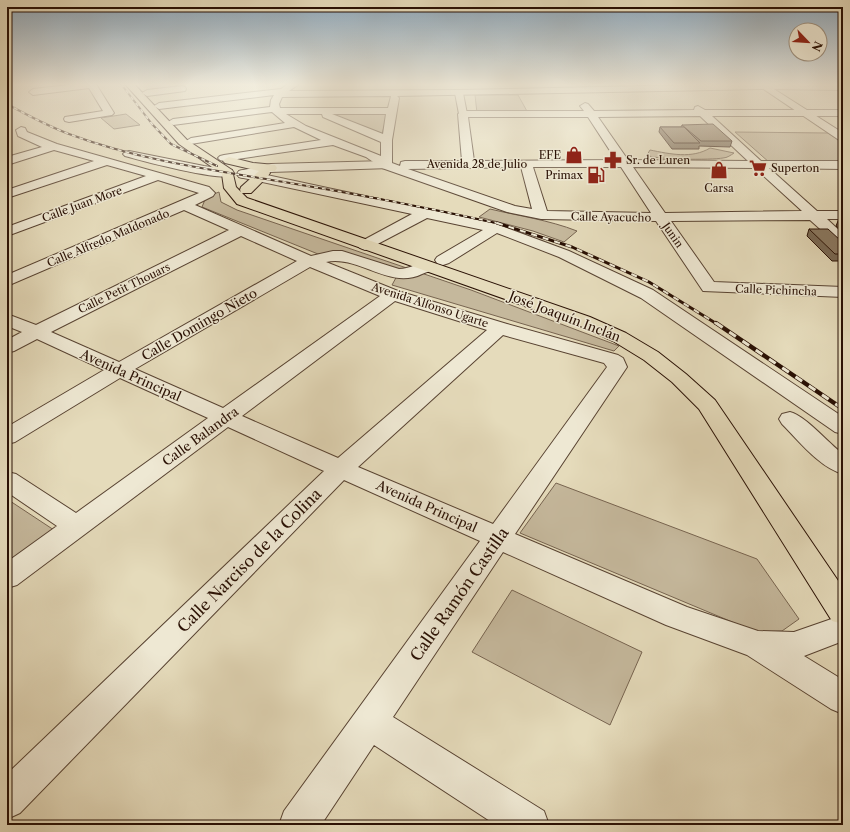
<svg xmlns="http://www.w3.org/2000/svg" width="850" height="832" font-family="'Libre Caslon Text',serif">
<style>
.green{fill:#c5b89c;stroke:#776450}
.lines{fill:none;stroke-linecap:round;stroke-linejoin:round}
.pedestrian-casing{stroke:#584332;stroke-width:2}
.minor-casing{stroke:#584332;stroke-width:2}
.tertiary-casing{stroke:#584332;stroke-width:2}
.primary-casing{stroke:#291004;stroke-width:2}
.pedestrian{fill:#eee8d3;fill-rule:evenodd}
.minor{fill:#eee8d3;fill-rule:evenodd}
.tertiary{fill:#eee8d3;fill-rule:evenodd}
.primary{fill:#e5dbbb;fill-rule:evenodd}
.rail-far2-casing{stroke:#291004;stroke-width:2}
.rail-far1-casing{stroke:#291004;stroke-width:3}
.rail-casing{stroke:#291004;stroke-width:4.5}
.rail-far2{stroke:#eee8d3;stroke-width:1.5;stroke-dasharray:4;stroke-linecap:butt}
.rail-far1{stroke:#eee8d3;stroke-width:2;stroke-dasharray:6;stroke-linecap:butt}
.rail{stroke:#eee8d3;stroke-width:3;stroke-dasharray:8;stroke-linecap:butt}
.wall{fill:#786955;stroke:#291004}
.building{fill:#8b7a63;stroke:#291004}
.labels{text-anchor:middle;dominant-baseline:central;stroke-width:3;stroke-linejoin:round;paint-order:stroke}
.far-poi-label{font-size:11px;fill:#291004;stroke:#eee8d3;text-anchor:end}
.far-street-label{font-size:11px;fill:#291004;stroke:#eee8d3}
.street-label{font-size:13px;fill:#291004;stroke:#eee8d3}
.near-street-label{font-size:16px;fill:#291004;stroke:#eee8d3}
</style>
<rect width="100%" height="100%" fill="#e5dbbb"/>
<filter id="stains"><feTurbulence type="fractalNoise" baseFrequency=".005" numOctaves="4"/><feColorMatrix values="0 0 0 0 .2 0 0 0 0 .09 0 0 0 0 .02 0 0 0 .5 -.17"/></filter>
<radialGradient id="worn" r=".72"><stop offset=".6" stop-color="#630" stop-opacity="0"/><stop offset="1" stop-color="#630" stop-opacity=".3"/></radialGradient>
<!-- green -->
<path class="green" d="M475 95H518L528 113H477Z
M388 113 382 134 328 114Z
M126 114 140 125 114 129 101 118Z
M735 132 828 133 843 143V162L770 163Z
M710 148 734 153C731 155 727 158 723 158 712 160 653 160 647 155L650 150C670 154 692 159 710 148Z
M219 192 221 202 237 210 471 290 619 346 614 351 392 285 398 274 340 252 318 254 202 207 206 197Z
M490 209C519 216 549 220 577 231L564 242 533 231 479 217Z
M556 483 757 559 799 619 782 631 756 632 520 533Z
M7 499 57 532 7 568Z
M512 590 642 652 610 725 472 652Z"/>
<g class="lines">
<!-- pedestrian casing -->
<g class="pedestrian-casing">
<path id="pedestrian" d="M456 91H459L463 93 467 114 466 116H460L459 114 455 93Z"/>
</g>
<!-- minor casing -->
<g class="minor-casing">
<path id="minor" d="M78 84H96L114 113 112 115 69 122 65 121 64 119 65 117 103 111 89 88 33 95 29 92 33 89Z
M288 84H299L289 91 459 90 735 84H843V90L763 89 397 96 399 98 392 140V163L400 166 401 162 405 161H462L458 114 463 111H584L580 106 585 103 588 104 594 111 694 110 695 107 698 106 705 110H843V116H712L761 161H843V169L769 168 817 211H843V219H827L843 234V246L838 245 810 220 671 221 714 282 843 287V297L703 291 656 221 541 219 507 212 382 168 366 157 333 145 224 161 220 160 218 158 220 156 224 155 321 140 294 127 191 144 186 141 191 138 285 123 272 112 173 125 168 122 173 119 270 107 271 100 274 95 159 109 154 106 159 103 281 89ZM391 96 388 108H280L279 104 282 97ZM286 114H322L323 117 381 142V156L306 126ZM332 114H386L383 134ZM700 116 748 161 628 160 598 117ZM468 117H588L616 160 474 161ZM521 167 532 209 515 206 408 169ZM533 167H621L651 213 547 211ZM633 167 755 168 802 211 665 213Z
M182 86 185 87 186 89 185 91 147 96 142 93 147 90Z
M21 127 25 128 27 132 57 144 209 187 215 193 213 196 195 205 311 256 333 251H342L399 269C411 269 421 260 433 263L435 266C432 271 427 272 422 274 389 290 359 255 326 262L398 291 507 324 618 355 623 358 627 367 515 534 687 607 758 631 794 632 843 615V641L804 656 843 680V714L831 709 747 655 666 625 503 552 393 717 544 811 549 825H496L374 745 321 825H279L284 811 480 541 344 480 20 813 7 819V774L324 471 228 427 17 585 7 588V562L57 526 7 492V472L16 474 76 513 208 418 120 378 15 442 7 444V427L104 370 37 339 14 351 7 353V340L22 332 7 326V314L36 325 229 230 184 210 7 286V275L199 193 158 180 7 236V227L146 176 107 165 7 198V190L94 161 54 150 7 165V157L42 147 18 136 16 130ZM241 236 297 261 119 362 51 332ZM310 267 380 296 223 408 135 369ZM395 301 487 330 338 458 242 416ZM503 335 604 363 607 367 493 524 358 467Z
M129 151 204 166 232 170 234 173 232 176C215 180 146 162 125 156L123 154 125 152Z
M243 170 496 224 569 251 653 290 843 417V434L835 432 641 298 559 257 497 233 449 263 443 265 437 263 435 260 437 257 483 230 427 218 370 248 365 250 360 248 357 245 360 242 412 214 239 177 237 174 239 171Z
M790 412C806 416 828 443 843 454V474C819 467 799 441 782 424L779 419 782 414Z"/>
</g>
<!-- tertiary casing -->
<g class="tertiary-casing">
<path id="tertiary" d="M756 84H766L843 133V141L839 140Z
M386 161 390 162 392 165 390 168 271 172 243 178 239 177 237 174 239 171 271 164Z"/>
</g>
<!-- primary casing -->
<g class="primary-casing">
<path id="primary" d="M125 84H134L187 140 232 170 236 187 241 192 240 190 241 187 259 171 225 163 223 161 225 159 229 157 253 163 275 165 277 168 275 171H269L270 173 268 176 251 193H242L247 198 590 317 626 333 658 352 686 374 715 400 843 588V624L832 621 699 409 672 382 644 360 613 341 578 325 237 204 224 188 222 174 179 144Z"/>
</g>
<!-- pedestrian -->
<use href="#pedestrian" class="pedestrian"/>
<!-- minor -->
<use href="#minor" class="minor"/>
<!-- tertiary -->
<use href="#tertiary" class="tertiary"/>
<!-- primary -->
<use href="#primary" class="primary"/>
<!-- rail-far2 casing -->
<g class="rail-far2-casing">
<path id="rail-far2" d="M121 84 152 124 171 144 217 166
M7 104C27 115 48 126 69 134 138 160 212 170 284 182 357 194 429 208 501 224"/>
</g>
<!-- rail-far1 casing -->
<g class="rail-far1-casing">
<path id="rail-far1" d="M497 223 572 247 649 282 717 324"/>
</g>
<!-- rail casing -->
<g class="rail-casing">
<path id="rail" d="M716 323 843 409"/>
</g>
<!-- rail-far2 -->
<use href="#rail-far2" class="rail-far2"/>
<!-- rail-far1 -->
<use href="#rail-far1" class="rail-far1"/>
<!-- rail -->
<use href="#rail" class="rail"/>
</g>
<!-- wall -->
<path class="wall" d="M682 125 732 141 730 147 699 146V149H672L659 132 660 127H681Z
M843 213V232L836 226 840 216Z
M809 229 843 240V261H832L807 236Z"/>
<!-- building -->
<path class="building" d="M713 124 732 141H701L682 125Z
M660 127H684L700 143H674Z
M843 213V219L840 216Z
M809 229H828L840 240H843V254H835Z"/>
<!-- sky -->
<linearGradient id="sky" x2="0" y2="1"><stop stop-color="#8da8bd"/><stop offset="0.42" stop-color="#f3efe0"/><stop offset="1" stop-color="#f3efe0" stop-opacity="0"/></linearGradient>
<rect width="850" height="201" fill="url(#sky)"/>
<!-- icons -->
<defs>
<g id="shop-bare" transform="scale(1.38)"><path d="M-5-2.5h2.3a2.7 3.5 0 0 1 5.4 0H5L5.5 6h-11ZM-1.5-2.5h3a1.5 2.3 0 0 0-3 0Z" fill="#8f2418" stroke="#eee8d3" stroke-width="2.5" paint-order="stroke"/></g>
<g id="pharmacy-bare" transform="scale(1.38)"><path d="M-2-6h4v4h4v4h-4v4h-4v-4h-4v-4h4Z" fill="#8f2418" stroke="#eee8d3" stroke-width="2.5" paint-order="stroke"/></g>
<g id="supermarket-bare" transform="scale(1.38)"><path d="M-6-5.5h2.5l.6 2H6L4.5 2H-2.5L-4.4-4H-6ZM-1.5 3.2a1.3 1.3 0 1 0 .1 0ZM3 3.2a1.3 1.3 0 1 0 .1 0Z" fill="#8f2418" stroke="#eee8d3" stroke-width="2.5" paint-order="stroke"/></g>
<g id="fuel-bare" transform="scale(1.38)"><path d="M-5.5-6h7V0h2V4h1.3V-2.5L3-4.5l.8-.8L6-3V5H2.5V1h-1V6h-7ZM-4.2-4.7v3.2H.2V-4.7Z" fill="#8f2418" stroke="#eee8d3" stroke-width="2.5" paint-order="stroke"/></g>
</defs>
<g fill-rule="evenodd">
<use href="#shop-bare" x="574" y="155"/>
<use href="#pharmacy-bare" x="613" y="160"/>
<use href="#supermarket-bare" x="758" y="168"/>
<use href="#shop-bare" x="719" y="170"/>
<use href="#fuel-bare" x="596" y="175"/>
</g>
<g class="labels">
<!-- far-poi labels -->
<g class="far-poi-label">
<text x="561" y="155">EFE</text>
<text x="626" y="160" text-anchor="start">Sr. de Luren</text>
<text x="771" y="168" text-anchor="start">Superton</text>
<text x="583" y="175">Primax</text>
<text x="719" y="188" text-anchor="middle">Carsa</text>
</g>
<!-- far-street labels -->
<g class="far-street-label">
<text x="477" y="164">Avenida 28 de Julio</text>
<text transform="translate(82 204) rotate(-20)">Calle Juan More</text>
<text transform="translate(611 217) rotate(1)">Calle Ayacucho</text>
<text transform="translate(673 235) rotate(55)">Junin</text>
<text transform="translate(108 238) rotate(-23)">Calle Alfredo Maldonado</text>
<text transform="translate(124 288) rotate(-26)">Calle Petit Thouars</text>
<text transform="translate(776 290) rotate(2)">Calle Pichincha</text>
<text transform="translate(430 305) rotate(18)">Avenida Alfonso Ugarte</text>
</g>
<!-- street labels -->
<g class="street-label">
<text transform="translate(565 316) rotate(21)">José Joaquín Inclán</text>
<text transform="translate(199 324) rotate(-30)">Calle Domingo Nieto</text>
<text transform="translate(131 375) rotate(24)">Avenida Principal</text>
<text transform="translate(200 436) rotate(-36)">Calle Balandra</text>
<text transform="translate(427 506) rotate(24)">Avenida Principal</text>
</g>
<!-- near-street labels -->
<g class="near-street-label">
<text transform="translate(249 560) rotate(-45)">Calle Narciso de la Colina</text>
<text transform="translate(459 594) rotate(-55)">Calle Ramón Castilla</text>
</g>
</g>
<!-- margin -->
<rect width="850" height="832" fill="none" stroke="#e5dbbb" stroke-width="24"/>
<rect x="8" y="8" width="834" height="816" fill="none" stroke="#291004" stroke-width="2"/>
<rect x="12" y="12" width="826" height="808" fill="none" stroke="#291004"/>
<!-- north arrow -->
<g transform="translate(808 42) rotate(115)"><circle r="19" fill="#eee8d3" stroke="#9f9280"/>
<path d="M0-3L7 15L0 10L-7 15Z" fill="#8f2418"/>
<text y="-6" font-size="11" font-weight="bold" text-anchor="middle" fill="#291004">N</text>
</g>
<rect width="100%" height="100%" filter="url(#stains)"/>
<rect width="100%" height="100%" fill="url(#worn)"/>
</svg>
